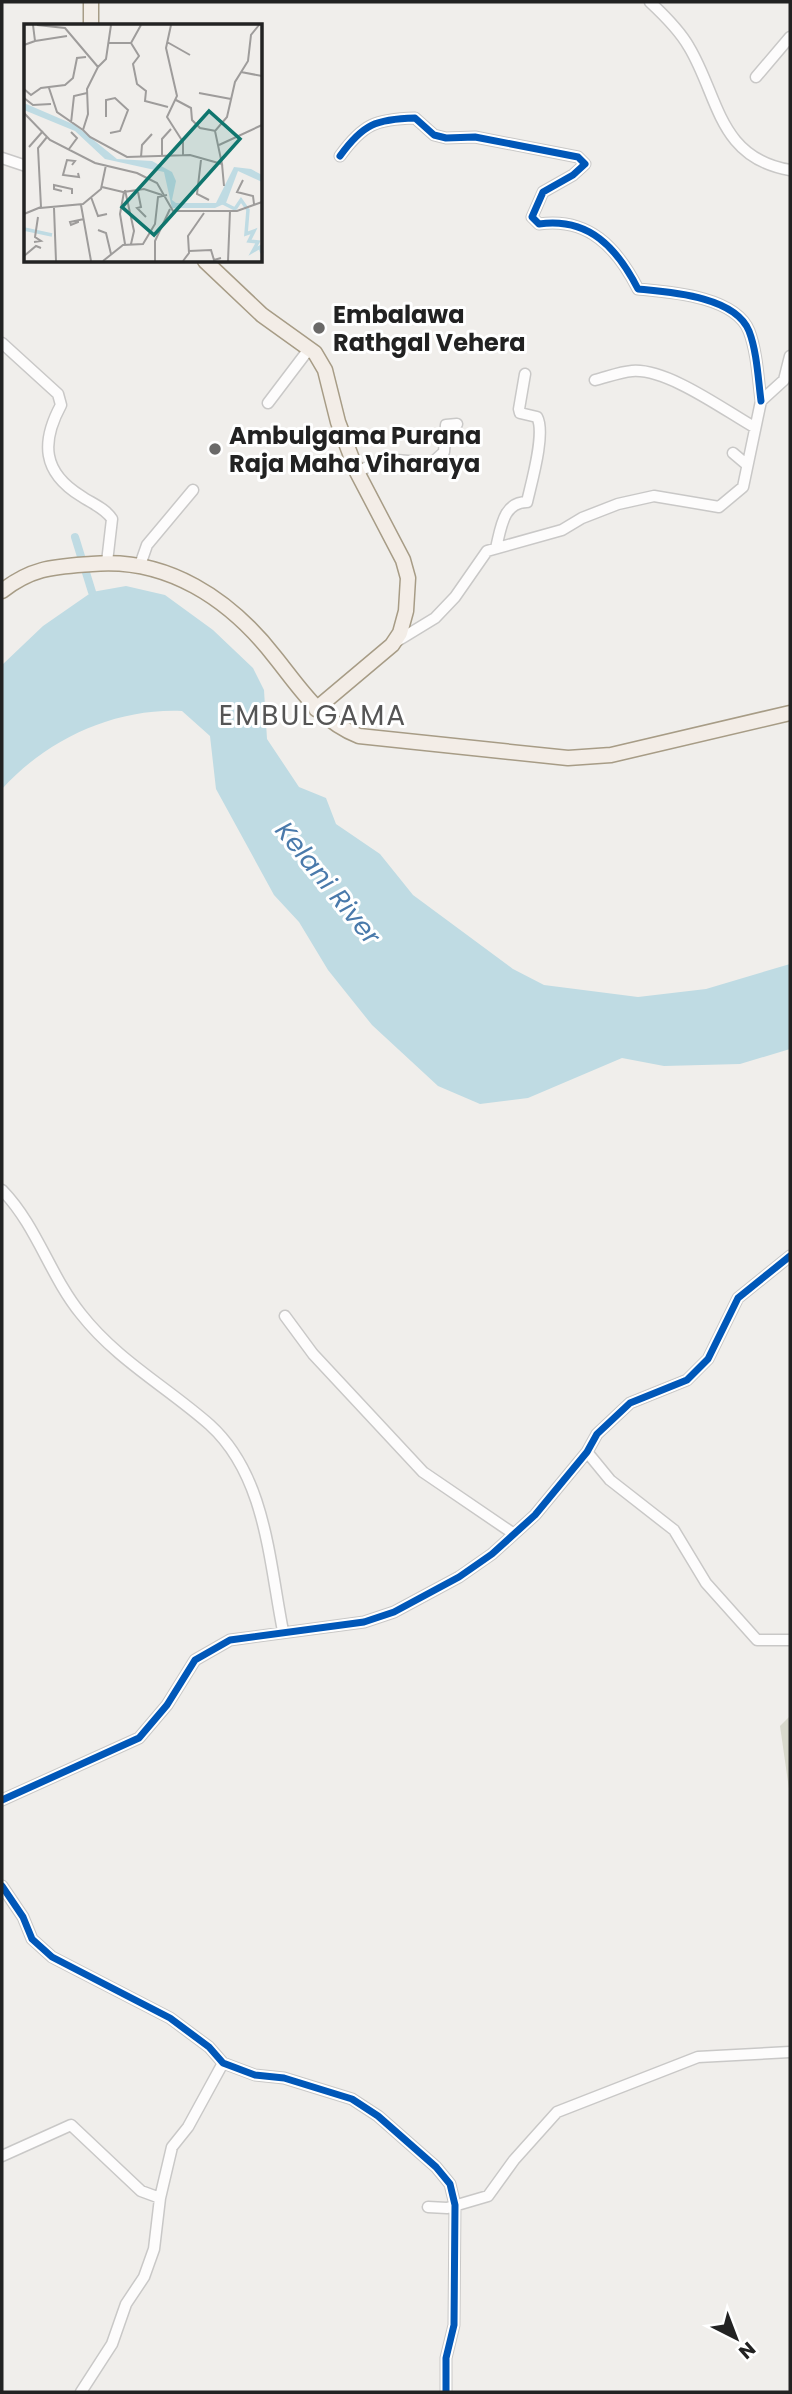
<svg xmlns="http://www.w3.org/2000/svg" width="792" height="2394" font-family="Poppins,sans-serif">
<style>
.construction{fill:#d9d9cd}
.water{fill:#bfdbe3}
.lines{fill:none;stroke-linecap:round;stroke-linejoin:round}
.canal{stroke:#bfdbe3;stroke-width:8}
.minor-casing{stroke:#c9c8c7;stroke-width:13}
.major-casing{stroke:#a79c86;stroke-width:17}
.minor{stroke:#fdfcfc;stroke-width:10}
.major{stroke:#f3ede7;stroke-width:14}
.cycleway-casing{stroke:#fff;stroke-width:11}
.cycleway{stroke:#0057b8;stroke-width:7}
.poi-dot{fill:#6a6968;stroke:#fff;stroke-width:2.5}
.labels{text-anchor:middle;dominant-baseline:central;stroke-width:6;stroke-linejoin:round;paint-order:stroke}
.poi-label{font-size:24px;font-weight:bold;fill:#222;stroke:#fff;text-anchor:start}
.water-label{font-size:26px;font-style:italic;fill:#4a7aab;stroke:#fff}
.quarter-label{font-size:28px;letter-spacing:2px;fill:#555;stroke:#fff}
.inset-river{fill:none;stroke:#bfdbe3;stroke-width:3.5}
.inset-road{fill:none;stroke:#9e9c9b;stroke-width:2}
.view{fill:#0f766e;fill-opacity:0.15;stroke:#0f766e;stroke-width:3.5}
.inset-edge{fill:none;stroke:#222;stroke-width:3.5}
</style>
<rect width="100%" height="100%" fill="#f0eeeb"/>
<!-- construction -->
<path class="construction" d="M790 1716V1796L780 1726Z"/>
<!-- water -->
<path class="water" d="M126 586 165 595 213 630 253 668 264 690 267 739 299 787 326 798 336 824 380 854 413 895 513 969 544 985 638 997 706 989 790 964V1049L740 1064 664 1066 622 1058 528 1098 480 1104 438 1086 372 1025 328 970 299 922 274 895 216 789 210 736 182 711C115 708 47 739 2 789V665L43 626 92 592Z"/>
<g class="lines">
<!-- canal -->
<path class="canal" d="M75 537 92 592"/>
<!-- minor casing -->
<g class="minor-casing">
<path id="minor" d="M650 2C664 15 680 31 689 47 719 97 718 158 790 170
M756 77 790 37
M340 156C363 124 376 119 415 118L434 135 446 138 475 137 578 157 585 164 573 175 543 192 532 217 539 224C589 217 617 248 638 289 669 292 735 296 749 331 757 352 758 378 761 401
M2 158 26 166
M2 343 58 394 61 405C41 442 42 472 81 496 91 503 105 508 112 519L107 562
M595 380C607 377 620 372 632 371 667 368 724 410 754 427
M268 403 309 349
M733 453 746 464
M357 472 384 459 432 463 444 452 446 425 457 424
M496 548C501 528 503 502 527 502 531 484 546 433 537 417L520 413 519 409 525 374
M140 565 147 545 193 490
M394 643 435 618 455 597 487 551 562 530 582 518 618 504 654 496 719 507 743 487 761 401 784 380 790 356
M2 1190C37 1226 50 1276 81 1314 117 1360 167 1387 210 1425 266 1476 269 1561 283 1631
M285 1316 313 1354 423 1472 514 1534
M587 1452 610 1480 674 1530 706 1583 757 1640H790
M2 1800 139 1738 167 1705 195 1660 230 1640 364 1622 394 1612 459 1577 492 1554 535 1515 587 1452 597 1434 630 1403 687 1380 708 1359 738 1298 790 1256
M2 1886 23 1917 32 1939 52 1957 170 2018 209 2047 223 2063 255 2075 284 2078 352 2099 378 2116 436 2167 450 2184 455 2205 454 2325 446 2358V2392
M2 2156 71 2125 141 2191 160 2198
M428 2207 447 2208 488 2196 514 2160 557 2112 698 2057 790 2052
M81 2392 112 2344 126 2304 144 2277 154 2249 160 2198 172 2147 188 2127 223 2063"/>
</g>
<!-- major casing -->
<g class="major-casing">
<path id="major" d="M91 2V26
M205 261 262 315 315 353 325 370 338 422 357 472 403 560 408 578 406 611 400 633 392 645 316 709
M2 591C33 567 54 567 92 564 167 557 230 599 275 657 300 688 320 721 359 736L568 758 611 755 790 713"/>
</g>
<!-- minor -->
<use href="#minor" class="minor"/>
<!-- major -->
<use href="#major" class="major"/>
<!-- cycleway casing -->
<g class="cycleway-casing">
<path id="cycleway" d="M340 156C363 124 376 119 415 118L434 135 446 138 475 137 578 157 585 164 573 175 543 192 532 217 539 224C589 217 617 248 638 289 669 292 735 296 749 331 757 352 758 378 761 401
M2 1800 139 1738 167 1705 195 1660 230 1640 364 1622 394 1612 459 1577 492 1554 535 1515 587 1452 597 1434 630 1403 687 1380 708 1359 738 1298 790 1256
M2 1886 23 1917 32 1939 52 1957 170 2018 209 2047 223 2063 255 2075 284 2078 352 2099 378 2116 436 2167 450 2184 455 2205 454 2325 446 2358V2392"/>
</g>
<!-- cycleway -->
<use href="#cycleway" class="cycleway"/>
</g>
<!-- markers -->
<g class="poi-dot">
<circle cx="319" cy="328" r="7"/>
<circle cx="215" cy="449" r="7"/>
</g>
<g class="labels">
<!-- poi labels -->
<g class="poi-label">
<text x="333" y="314">Embalawa<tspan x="333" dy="28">Rathgal Vehera</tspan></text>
<text x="229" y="435">Ambulgama Purana<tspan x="229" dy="28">Raja Maha Viharaya</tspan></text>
</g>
<!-- water labels -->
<g class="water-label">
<text transform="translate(328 883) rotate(51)">Kelani River</text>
</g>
<!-- quarter labels -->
<g class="quarter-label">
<text x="313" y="715">EMBULGAMA</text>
</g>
</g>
<!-- overview -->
<g transform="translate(24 24)">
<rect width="238" height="238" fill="#f0eeeb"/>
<path d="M0 79 51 101 93 135 128 137 148 148 152 157 148 176 152 179H192L210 143 227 145 238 151V158L214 147 202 179 191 184H148L140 148 81 135 51 107 0 86Z" fill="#bfdbe3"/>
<path class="inset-river" d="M197 178 211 185 217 176 224 186 222 210 230 207 225 217 234 218 229 227 236 223 238 229M0 205 28 211"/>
<path class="inset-road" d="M13 1 41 4 74 43 63 65 64 90 59 106 66 113 103 133 166 131 198 140 191 107 203 93 211 58 224 37 227 11 235 1M147 1 142 24 153 72 143 93 159 118V132M11 17 43 12M143 18 166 31M85 19H107L117 1M107 19 115 32 109 40 113 60 122 67 121 77 144 83M0 21 11 17 9 1M74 43 82 35 87 1M217 48 238 52M25 64 33 88 59 106M0 65 7 71 17 64 41 61 49 54 53 34 62 33M175 69 207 75M0 74 9 81 27 80M152 76 167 84 168 96 176 104 192 107M0 89 26 116 71 139 113 149 133 159 149 187H213L238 178M82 93V76L91 74 104 86 96 107 86 109M47 99 50 72 63 69M195 121 238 101M5 123 19 107M45 125 53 114 47 108M138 132V115L147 105M117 133 118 121 128 110M177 136 173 170 185 176M198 140 200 162M48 141 51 137 43 136 39 151 55 153 54 149M219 156 213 168 229 172 230 180M78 163 99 168M101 166 110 207 107 220M38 167 30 165V161L48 165V170M114 168 117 183 113 184 122 193M67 173 74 192 83 190M57 181 67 237M16 184 59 180 77 165 82 141M30 184 32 237M0 190 17 183 14 124 23 113M54 196V198L47 201 46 198 60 195M74 206 82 209 87 230M10 218 17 217 11 213 14 193M101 220 96 190 100 168 120 165 138 171M165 227 187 226 190 236 197 234M0 232 12 222 17 224M79 237 99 221 119 220 131 200 134 173 143 171M131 237V217L146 185M159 237 165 229 164 212 180 189M204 237 206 187"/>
<path class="view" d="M185 87 216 115 130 211 98 183Z"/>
<rect width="238" height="238" class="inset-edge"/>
</g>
<!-- border -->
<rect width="792" height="2394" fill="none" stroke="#222222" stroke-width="7"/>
<!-- north arrow -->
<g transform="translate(736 2338) rotate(138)" stroke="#ffffff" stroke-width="5" paint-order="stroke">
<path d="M0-5L12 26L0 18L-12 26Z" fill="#222222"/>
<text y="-10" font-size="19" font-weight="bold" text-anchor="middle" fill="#222222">N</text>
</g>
</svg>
